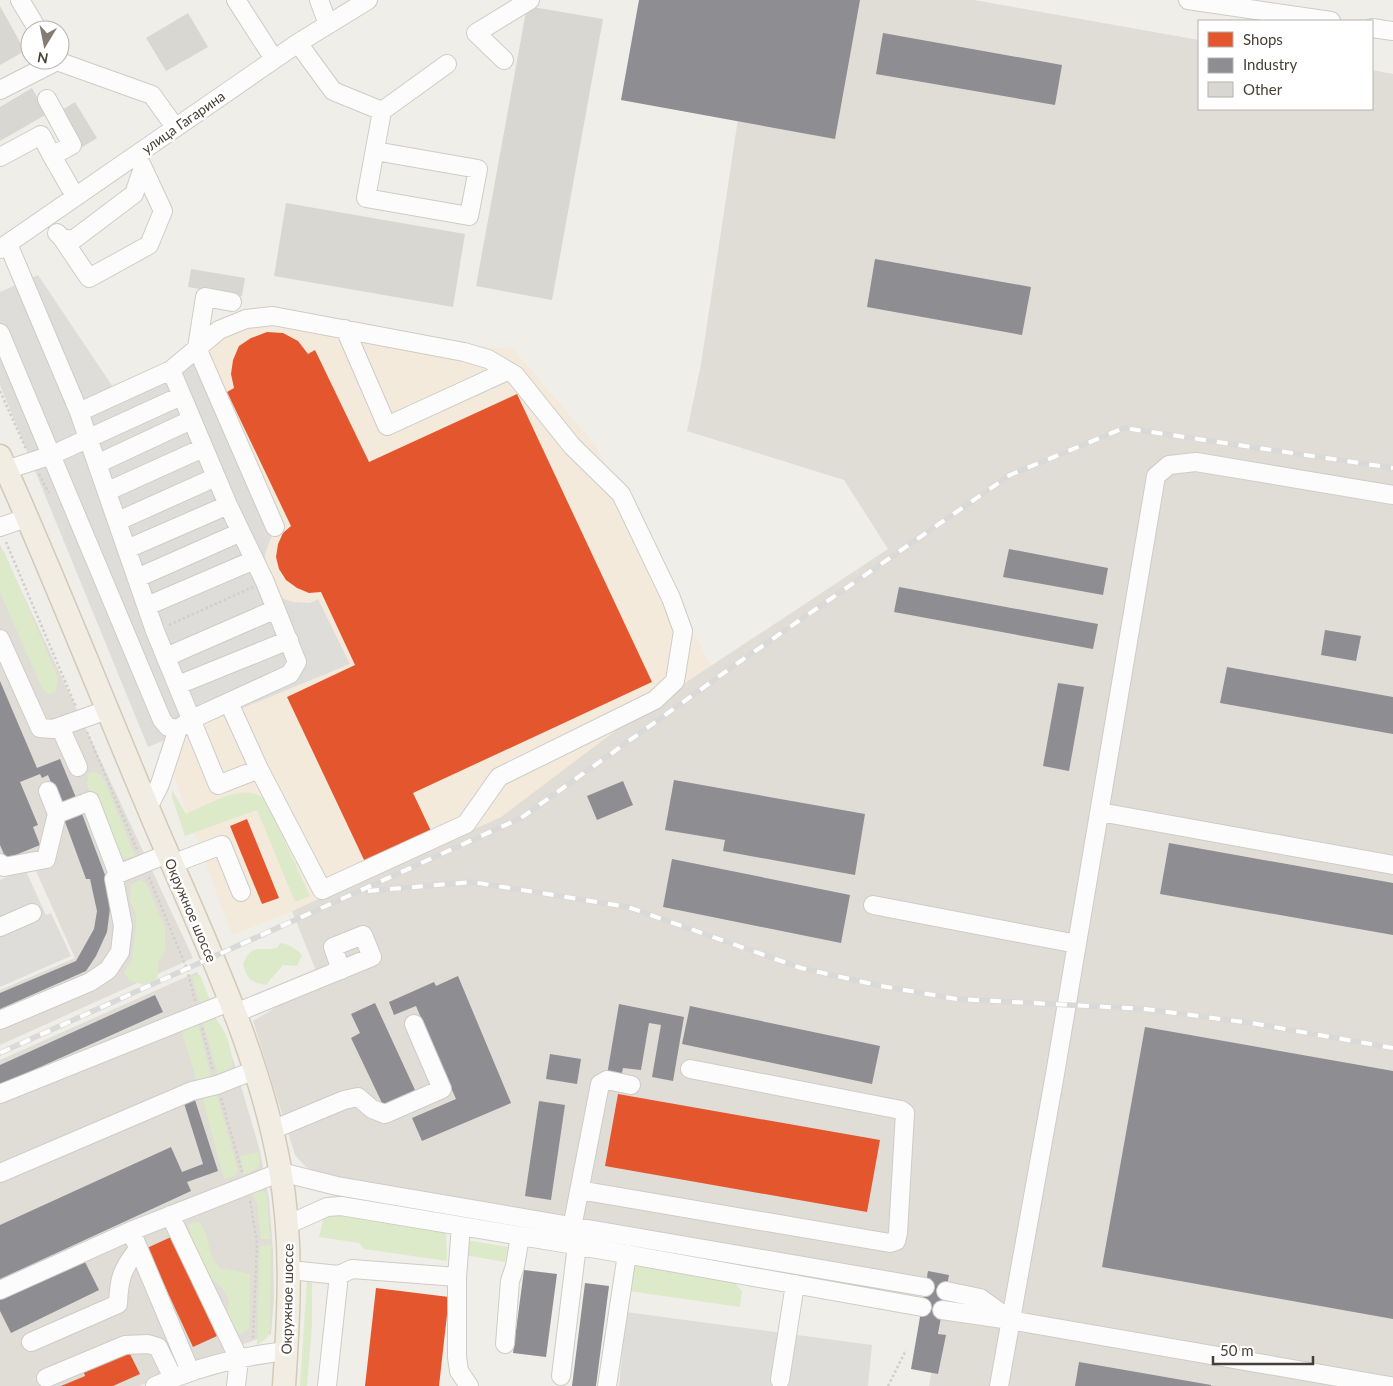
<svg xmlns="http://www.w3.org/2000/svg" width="1393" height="1386" font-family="Lato,sans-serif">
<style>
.commercial{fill:#f3eadc}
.industrial{fill:#e0ddd7}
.green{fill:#ddeac9}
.parking{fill:#dfddd9}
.shops{fill:#e4572e}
.industry{fill:#8d8d92}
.building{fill:#d9d7d2}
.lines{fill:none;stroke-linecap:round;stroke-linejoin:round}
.minor-casing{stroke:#ceccc7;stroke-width:20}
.major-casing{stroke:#d2cab7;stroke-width:25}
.path{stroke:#d1cecb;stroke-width:2.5;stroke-dasharray:2.5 2.5;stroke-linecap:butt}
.minor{stroke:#fdfcfc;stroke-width:18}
.major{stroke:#f1ede3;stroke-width:22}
.rail-casing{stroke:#d9d9d8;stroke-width:5.5}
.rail{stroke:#fff;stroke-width:4;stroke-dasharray:11;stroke-linecap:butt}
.labels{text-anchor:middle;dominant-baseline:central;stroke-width:5;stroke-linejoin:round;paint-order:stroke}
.street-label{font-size:14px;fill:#463f36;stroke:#fff}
</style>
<rect width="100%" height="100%" fill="#f0eee9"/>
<!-- commercial -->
<path class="commercial" d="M243 325 513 349 596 446 711 666 501 817 292 911 232 935 44 423 96 385 129 381Z"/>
<!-- industrial -->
<path class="industrial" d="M756 0H974L1199 40V109H1372V70L1393 74V1386H929L948 1283 318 1174 305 1166 295 1155 253 1021 320 981 292 911 501 817 635 716 888 549 844 480 687 431 701 364Z
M0 545 193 958 0 1045V990L75 958 31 860 0 873Z
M197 972 233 1059 260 1151 269 1200 273 1249 274 1298 271 1334 185 1366 139 1386H0V1060Z"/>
<!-- green -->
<path class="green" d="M0 550 4 551 56 673 58 679 55 693 48 694 42 688 0 592Z
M93 772 100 774 105 782 135 856 123 858 111 850 87 783 89 773Z
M172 790 186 814C207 805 247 779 266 801L310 896 295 902 257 810 185 836 172 797Z
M139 880 146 883 165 928V951L159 962 157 979 144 985 129 980 124 972 132 960 136 926V913L130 901 131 885Z
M280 943C289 944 295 948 302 955L297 966 283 965 266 985C250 982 247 979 243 964 252 942 260 952 277 948Z
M200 975 211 1002 201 1007 192 977Z
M210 1017C225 1021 234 1053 232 1068L219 1078 202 1019Z
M197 1020 212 1080 198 1085 180 1024Z
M216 1091 238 1171 235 1176 224 1179 203 1100 205 1095Z
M257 1153 259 1155V1167L244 1175 240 1156Z
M258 1189 265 1192 267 1198 270 1239H261L257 1203 250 1192Z
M332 1212 446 1231 447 1261 364 1249 359 1243 319 1237 324 1216Z
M193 1222H199C210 1235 207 1256 220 1268L250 1274 249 1328 241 1334 228 1332 227 1315 229 1300 223 1289 207 1275 192 1241 189 1225Z
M466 1240 508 1247 505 1262 464 1255Z
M271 1245 270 1330 267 1338 257 1345 260 1246Z
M634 1264 732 1280 742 1291 740 1307 629 1291Z
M307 1280 312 1281V1327L307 1386H300Z"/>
<!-- parking -->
<path class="parking" d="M38 275 119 396 204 356 278 520 265 554 266 571 278 597 293 602 310 603 318 599 350 664 148 747 0 385V292Z
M25 869 46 915 51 913 71 956 0 987V880Z
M626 1312 872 1345 868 1386H619Z"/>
<!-- shops -->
<path class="shops" d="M267 332 283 333 298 341 308 354 315 350 369 462 517 394 652 682 413 793 431 831 365 862 287 697 355 665 321 592 309 593 297 588 286 580 279 569 276 557 278 544 283 533 291 526 227 392 234 388 231 374 233 360 239 346 251 338Z
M247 819 279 898 262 904 230 826Z
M618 1094 880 1140 867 1212 605 1166Z
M171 1237 217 1336 193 1347 147 1248Z
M376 1288 449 1297 439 1386H365Z
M128 1350 140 1374 113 1386H61L85 1376 83 1370Z"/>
<!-- industry -->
<path class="industry" d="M639 0H860L835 139 621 100Z
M883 33 1062 65 1055 105 876 74Z
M875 259 1031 287 1022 335 867 307Z
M1009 549 1108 568 1103 595 1003 577Z
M899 587 1098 624 1093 649 894 612Z
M1325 630 1361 636 1356 661 1321 655Z
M1227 667 1393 697V734L1220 703Z
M0 681 37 768 60 759 77 800 61 807 48 775 42 778 40 774 20 782 38 825 33 827 40 845 6 859 0 845Z
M1058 683 1084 687 1069 771 1043 766Z
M674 780 865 814 855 875 723 851 725 840 665 830Z
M623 781 633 805 597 820 587 796Z
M81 811 105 875 110 908 107 932 96 956 86 971 0 1009V993L76 961 94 929 97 911 90 879H86L64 819Z
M1169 843 1393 883V935L1160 894Z
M672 859 850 895 841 943 663 907Z
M458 976 511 1103 422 1141 412 1118 456 1099 416 1006 394 1015 389 1002 434 982 436 986Z
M155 995 163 1012 0 1085V1065Z
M375 1003 415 1090 383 1105 351 1038 360 1033 351 1014Z
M619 1004 684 1017 673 1081 652 1077 661 1025 649 1023 641 1070 623 1068 621 1077 607 1075Z
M690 1006 880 1046 872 1084 682 1044Z
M1145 1027 1393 1071V1319L1102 1267Z
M550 1054 581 1059 577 1084 546 1079Z
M194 1097 218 1171 187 1182 191 1191 0 1279V1225L171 1147 182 1172 203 1164 183 1100Z
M539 1101 565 1105 551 1200 525 1196Z
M83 1258 99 1290 11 1333 0 1311V1299Z
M524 1270 557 1274 546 1357 513 1353Z
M928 1271 949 1275 938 1334 946 1335 938 1374 911 1369Z
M585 1283 609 1286 596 1386H572Z
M1079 1362 1211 1385V1386H1075Z"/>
<!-- building -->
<path class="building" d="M0 6 25 51 0 65Z
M527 6 603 19 552 300 476 286Z
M188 13 208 47 166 71 146 38Z
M32 88 47 114 0 141V107Z
M75 102 97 138 81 148 59 112Z
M286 203 465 234 453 307 274 276Z
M191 269 245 278 242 296 188 287Z"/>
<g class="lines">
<!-- minor casing -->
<g class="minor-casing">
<path id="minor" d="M20 0 38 30
M236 0 274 59
M319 0 328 24
M1188 0 1331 21
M1372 28 1393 31
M298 43 333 91 382 111 447 64
M504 60 476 33 530 0
M0 90 57 61 152 95 175 127
M47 99 72 145 52 156 75 196
M375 151 478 169 469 216 366 198 382 111
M0 157 41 135 52 156
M57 233 62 238 73 240 134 194 143 168 141 164
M62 238 89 278 149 245 163 211 143 168
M8 244 79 412 155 631 218 785 259 769 229 703
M0 249 298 43 368 0
M232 302 205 297 197 348 275 527
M345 329 387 426 507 371
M0 333 162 720 168 727 178 729
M79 412 171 370 219 330 246 319 273 316 464 352 488 359 515 375 572 446 621 494 671 598 683 631 675 681 655 700 499 777 466 824 322 890 259 769
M99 463 191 420
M6 470 52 455 181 396
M108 491 203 448
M118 521 216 477
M0 527 26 518
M127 549 228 505
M137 578 241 532
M147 606 254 560
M0 639 40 728 53 729 107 710
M166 657 276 609
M178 685 289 640
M60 727 78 767
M48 791 57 814 90 801 118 874
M148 808 160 784 178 729 192 719 290 674 297 662 265 582 228 505 171 370
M1100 812 1393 865
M0 863 4 867 46 859 57 814
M172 864 222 845 241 892
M873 905 1077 944
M0 927 32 913
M233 1014 372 957 363 935 333 947 341 970
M0 1020 90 982 108 970 120 952 123 926 114 879 118 874 167 854
M0 1094 229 1002
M272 1130 344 1100 358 1097 372 1109 385 1114 442 1089 414 1024
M0 1173 192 1091 217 1085 255 1070
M579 1190 890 1243 896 1241 898 1233 905 1113 901 1110 690 1069
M170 1215 239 1359 236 1386
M287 1225 327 1207 341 1206 569 1244 922 1307
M570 1238 600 1084 607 1080 631 1085
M290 1270 339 1275
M457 1277V1357L459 1371 469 1386
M0 1290 131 1231
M946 1291 980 1298 1008 1318
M942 1310 1010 1320 1390 1386
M31 1342 118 1304C119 1278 122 1269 138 1249
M505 1344 510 1281 515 1266 520 1236
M190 1371 131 1231 281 1172 337 1186 925 1287
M561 1376 577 1245
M46 1378 125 1345 148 1344 158 1347 173 1378
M780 1380 795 1284
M155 1386C197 1367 241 1356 287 1351
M327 1386 339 1275 352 1269 457 1277 461 1226
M607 1386 627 1254
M999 1386 1055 1074 1156 476 1169 465 1196 462 1393 495"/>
</g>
<!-- major casing -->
<g class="major-casing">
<path id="major" d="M0 456C51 569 96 684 144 798 193 917 258 1042 280 1169 293 1241 289 1313 284 1386"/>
</g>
<!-- path -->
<path class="path" d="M0 391 26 449
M39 474 49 493
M6 542 76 707
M169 625 253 587
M87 732 138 852
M149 877 187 969 195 1001
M202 1028 213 1071
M221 1098 242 1172
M250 1201 257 1243 253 1340
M888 1386 906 1350"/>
<!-- minor -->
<use href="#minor" class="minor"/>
<!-- major -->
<use href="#major" class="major"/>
<!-- rail casing -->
<g class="rail-casing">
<path id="rail" d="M368 891 472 882 628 907 801 968 881 986 957 999 1145 1009 1251 1023 1393 1048
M0 1053 521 818 735 665 1010 475 1124 428 1393 468"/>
</g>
<!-- rail -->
<use href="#rail" class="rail"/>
</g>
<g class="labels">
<!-- street labels -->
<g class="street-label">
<text transform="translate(183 122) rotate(-35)">улица Гагарина</text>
<text transform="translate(191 910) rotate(67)">Окружное шоссе</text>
<text transform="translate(287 1299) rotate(-89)">Окружное шоссе</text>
</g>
</g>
<!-- legend -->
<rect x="1198" y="20" width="175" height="90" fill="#ffffff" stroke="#b5b2af"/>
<rect x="1208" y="32" width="25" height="15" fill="#e4572e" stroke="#b5b2af"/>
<text x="1243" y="45" font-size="15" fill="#463f36">Shops</text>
<rect x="1208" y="58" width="25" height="15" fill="#8d8d92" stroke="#b5b2af"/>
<text x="1243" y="70" font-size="15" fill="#463f36">Industry</text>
<rect x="1208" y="82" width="25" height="15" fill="#d9d7d2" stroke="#b5b2af"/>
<text x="1243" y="95" font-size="15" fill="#463f36">Other</text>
<!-- north arrow -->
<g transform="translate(45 45) rotate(190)"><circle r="24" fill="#ffffff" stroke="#b5b2af"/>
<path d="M0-4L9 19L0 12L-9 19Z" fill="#827c75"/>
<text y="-8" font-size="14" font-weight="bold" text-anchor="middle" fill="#463f36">N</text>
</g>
<!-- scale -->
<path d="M1213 1356v8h100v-8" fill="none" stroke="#463f36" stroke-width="2.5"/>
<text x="1220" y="1356" font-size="15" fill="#463f36" stroke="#ffffff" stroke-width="4" paint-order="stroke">50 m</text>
</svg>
